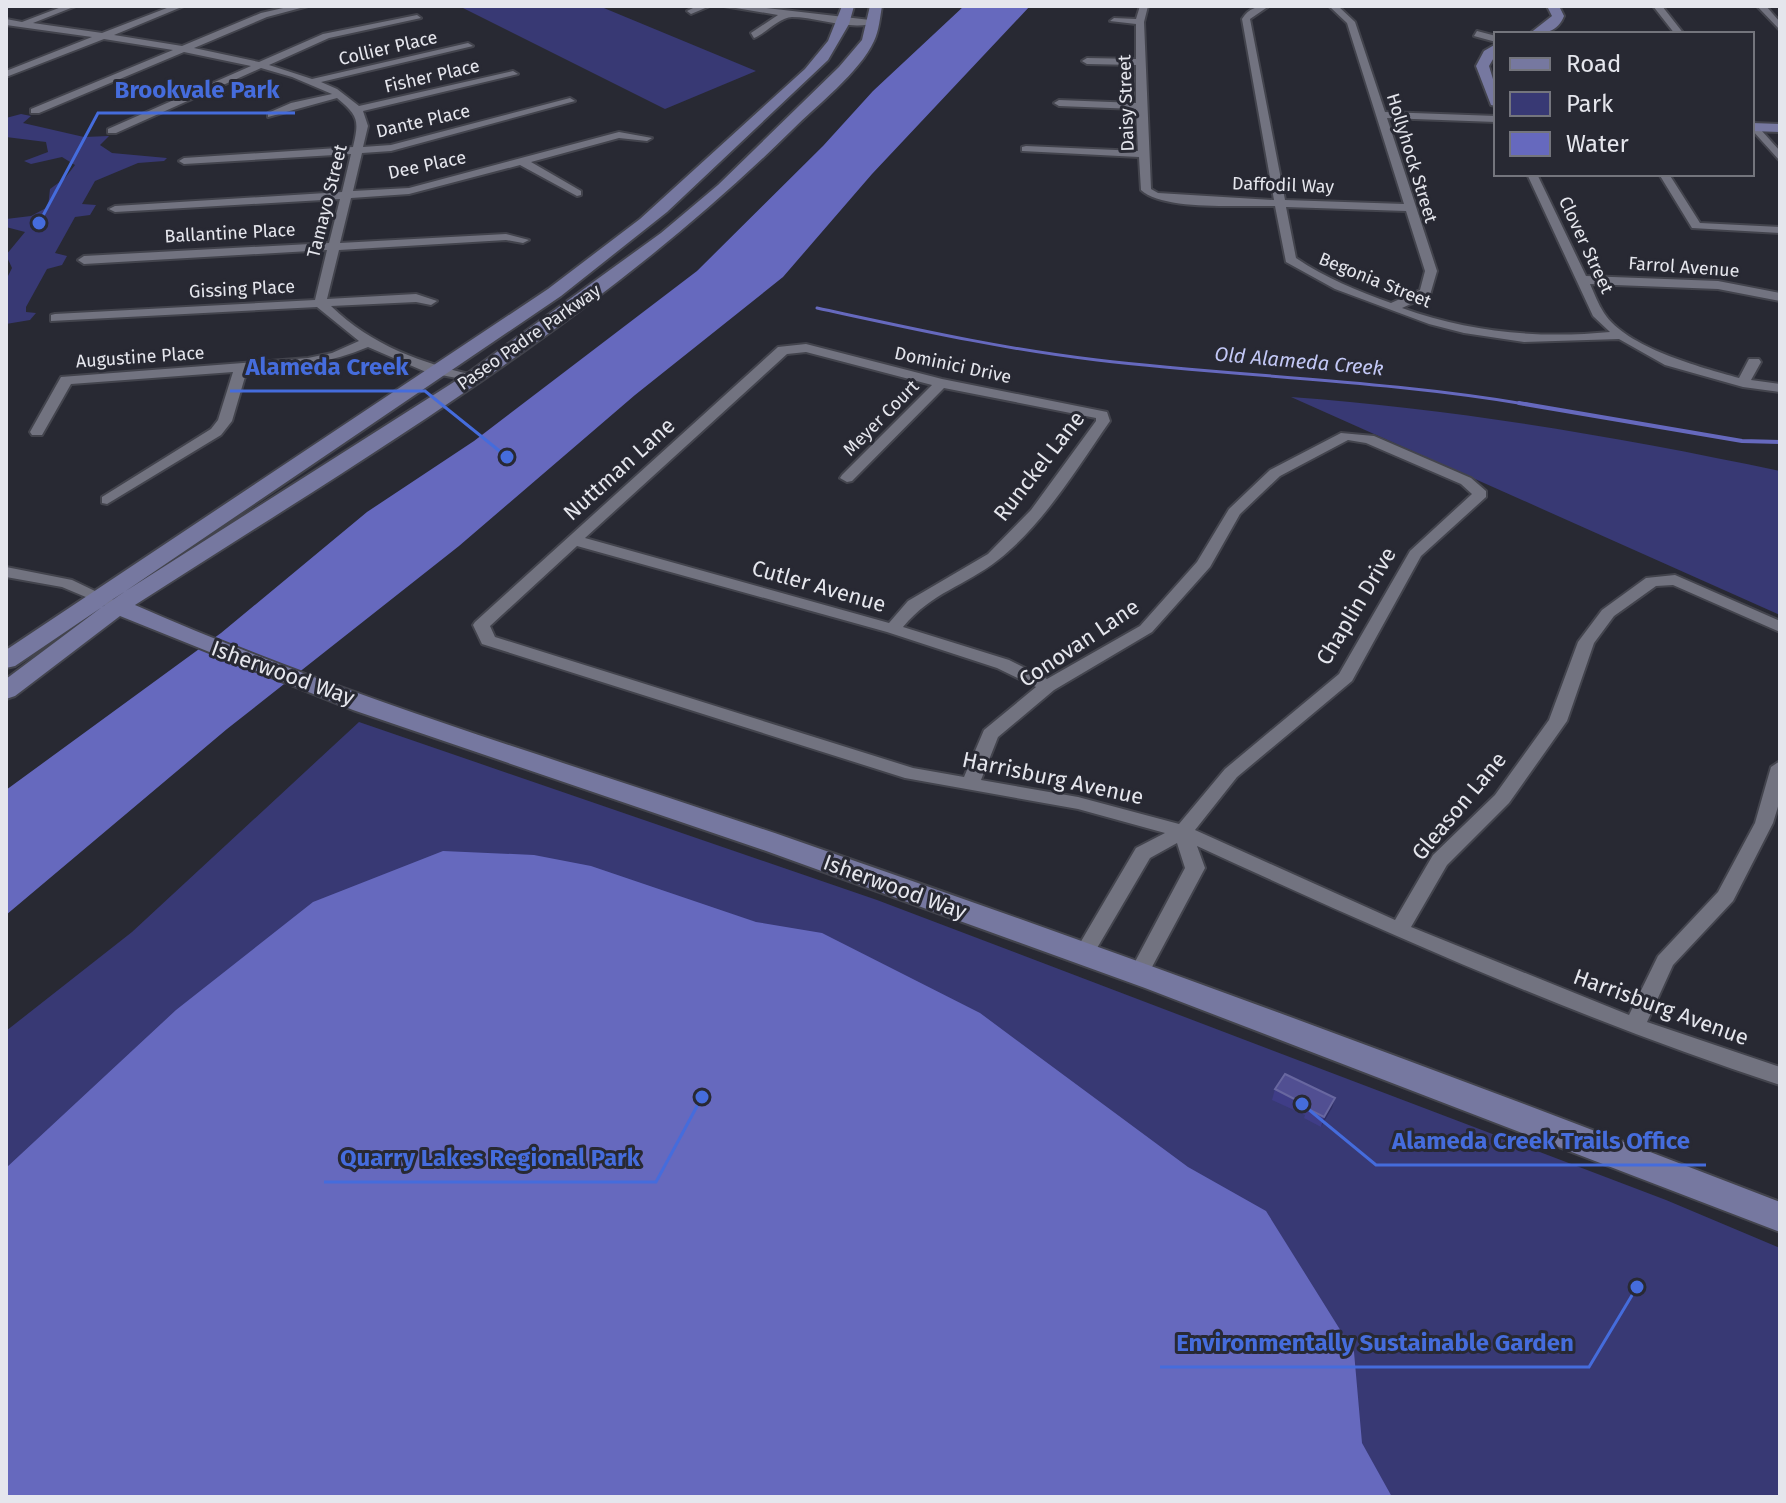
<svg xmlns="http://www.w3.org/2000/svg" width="1786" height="1503" font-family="'Fira Sans',sans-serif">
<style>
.green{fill:#383974}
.water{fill:#6669be}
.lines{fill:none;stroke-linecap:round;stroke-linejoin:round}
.stream-far1{stroke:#6669be;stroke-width:3}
.stream{stroke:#6669be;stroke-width:4}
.street-casing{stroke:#43444d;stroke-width:4}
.secondary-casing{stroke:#43444d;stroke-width:4}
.street{fill:#727380;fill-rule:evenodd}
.secondary{fill:#7678a0;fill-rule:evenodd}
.wall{fill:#3f3d87}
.shaded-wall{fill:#2f2d61}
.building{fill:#514f92;stroke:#6867a0;stroke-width:2}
.labels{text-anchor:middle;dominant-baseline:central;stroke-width:6;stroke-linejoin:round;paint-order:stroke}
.far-street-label{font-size:18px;fill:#e5e6ed;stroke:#282933}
.far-water-label{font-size:20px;font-style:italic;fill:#c3c8f6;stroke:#282933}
.street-label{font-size:22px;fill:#e5e6ed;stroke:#282933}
.leader{fill:none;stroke:#456cdc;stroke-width:3}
.callout-dot{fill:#456cdc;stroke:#282933;stroke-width:3}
.callout-label{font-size:24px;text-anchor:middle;font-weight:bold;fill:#456cdc;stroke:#282933;stroke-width:6;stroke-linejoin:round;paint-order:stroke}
</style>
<rect width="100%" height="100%" fill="#282933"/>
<!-- green -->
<path class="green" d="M459 6H599L756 71 665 109Z
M21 114 31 116 23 123 84 137 109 136 100 145 112 153 167 158 164 161 138 163 95 181 82 204 96 205 90 215 75 217 55 253 67 256 62 265 47 269 26 307V312L36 313 30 320 6 324V280L12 268 6 255 25 232 6 227V219L31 216 48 207 50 189 65 178 75 165 62 157 31 164 24 161 48 152 46 142 6 137V118Z
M1291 397C1456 409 1618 437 1780 471V615Z
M359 722 877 900 1666 1200 1780 1248V1497H6V1031L132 932Z"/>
<!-- water -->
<path class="water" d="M964 6H1030L872 174 783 277 635 395 459 546 227 729 6 915V790L221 633 367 512 474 441 697 271 823 146 873 91Z
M443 851 534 855 591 866 756 922 822 933 980 1013 1188 1167 1266 1211 1354 1352 1362 1443 1392 1497H6V1168L176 1010 313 902Z"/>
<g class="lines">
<!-- stream-far1 -->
<path class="stream-far1" d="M817 308C910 328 1002 349 1097 360 1242 377 1386 380 1531 405"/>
<!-- stream -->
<path class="stream" d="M1519 403 1742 441 1780 442"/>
<!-- street casing -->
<g class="street-casing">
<path id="street" d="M64 6H76L33 23 102 33 172 6H184L114 35 182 46 261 13 292 6H308L267 17 194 48 259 62 323 34 417 15 421 18 329 38 269 65 312 79 468 43 473 46 321 82 337 89 359 106 513 71 518 74 363 111 368 126 363 147 391 145 570 98 575 101 391 151 362 153 353 191 409 188 619 132 652 138 647 141 619 138 531 162 581 191V195L577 196 520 165 409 194 351 198 340 243 506 234 529 240 523 243 506 240 339 250 327 299 416 294 437 301 431 305 416 302 331 306C372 346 422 363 477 376V382L426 372 368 347C328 364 290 367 247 370L232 421 221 435 107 504 102 503V497L211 429 218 420 233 372 71 384 42 435H32L30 432 61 377 308 358 332 353 359 341 317 307 51 321V315L55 314 315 300 327 250 84 264 78 260 84 256 329 243 340 199 115 212 109 209 115 206 342 192 351 154 184 164 179 161 184 158 353 147C359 121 359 116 337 98L268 117V113L291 103 332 94 292 77 261 68 116 133H108V129L251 66 184 52 39 113H31V109L173 50 104 39 6 77V71L92 37 6 25V19L22 22Z
M697 6H710L691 14 687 11Z
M724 6H748L879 21C855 33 819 17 792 17 780 17 766 33 754 38L751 33 778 15Z
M1140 6H1148L1144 22 1151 189 1158 193 1274 200 1242 19C1249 8 1257 6 1269 6L1250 19 1285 200 1404 204 1347 23 1329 6H1338L1355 22 1385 112 1496 116V122L1387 118 1437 271 1430 295 1402 308C1469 332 1539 339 1610 332L1593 316 1527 174H1537L1586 276 1718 281 1780 293V301L1718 289 1590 284C1594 293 1598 304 1604 313 1627 348 1700 367 1739 378L1749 359H1759L1761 362 1751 380 1780 384V392L1743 387 1665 365 1619 339 1524 342 1464 333 1429 324 1335 289 1286 262 1275 206C1242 205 1163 211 1141 190L1139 157 1022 151V147L1026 146 1138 151 1136 109 1059 106 1054 103 1059 100 1136 103V65L1087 64 1082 61 1087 58 1136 59V24L1110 21 1114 18 1136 19ZM1286 207 1406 211 1425 271 1420 290 1391 303C1358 291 1325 278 1296 258Z
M1653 6H1662L1684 34H1675Z
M1757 6H1766L1780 22V30Z
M1477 31 1496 36V42L1474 36Z
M1752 120 1780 151V161L1752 130Z
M1659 174H1669L1700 223 1780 227V233L1692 228Z
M806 344 942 379 1107 412 1110 421C1077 468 1044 524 998 560 965 586 932 592 903 627L1009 660 1047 679 1140 626 1197 562 1229 509 1270 470 1341 433 1374 436 1471 478 1486 491V497L1421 556 1352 681 1237 777 1195 830 1395 920 1433 855 1495 795 1549 720 1578 642 1602 610 1646 578 1675 575 1780 621V632L1673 585 1656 586 1614 616 1594 643 1567 721 1509 803 1447 865 1411 927 1629 1015 1658 956 1718 892 1755 823 1771 767 1780 761V800L1773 823 1733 901 1673 965 1647 1022 1780 1067V1085C1580 1019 1388 934 1197 846L1205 868 1145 980 1138 983 1131 980 1128 975 1185 868 1177 843 1150 858 1090 960H1076L1073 955 1136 848 1165 833 1078 809 905 778 482 644 473 625 475 622 778 347ZM806 352 932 385 842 475 840 478 847 482 852 481 944 388 1096 418V421L1031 510 988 554 908 601 889 623 585 538 787 354ZM1348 440 1366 443 1461 484 1472 494 1410 551 1339 674 1225 769 1179 824 1078 797 981 780 998 737 1054 690 1152 632 1210 567 1240 514 1280 476ZM577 546 887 632 997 668 1036 687 984 730 964 777 913 768 495 637 490 626Z
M6 567 72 580 120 603 112 608 62 587 6 577Z"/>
</g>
<!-- secondary casing -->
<g class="secondary-casing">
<path id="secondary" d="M842 6H854L849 24 828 60 667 212 561 296 15 666 6 668V650L548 289 640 219 805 69 828 41Z
M870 6H882C880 17 879 31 874 41 860 72 816 106 792 130 599 321 362 459 135 605 348 699 570 763 789 838 1122 953 1452 1075 1780 1202V1232L1145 988 769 852 353 710 120 616 15 696 6 699V679L110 601 465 375 661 233 718 185 839 67 862 40Z
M1547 6H1559L1564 16C1558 32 1544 34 1529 34L1552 16Z
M1496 44V54L1489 66 1496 89V106L1491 105 1476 66 1484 51Z
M1752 123 1780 124V132L1752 131Z"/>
</g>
<!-- street -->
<use href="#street" class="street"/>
<!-- secondary -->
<use href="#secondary" class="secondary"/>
</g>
<!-- wall -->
<path class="wall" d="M1275 1089 1332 1108 1321 1127 1304 1118 1305 1115 1272 1100Z"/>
<!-- shaded-wall -->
<path class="shaded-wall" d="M1335 1098 1332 1108 1321 1127 1324 1117Z"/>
<!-- building -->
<path class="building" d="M1285 1074 1335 1098 1324 1117 1306 1108 1308 1106 1275 1089Z"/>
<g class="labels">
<!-- far-street labels -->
<g class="far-street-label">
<text transform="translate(388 48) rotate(-13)">Collier Place</text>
<text transform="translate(432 76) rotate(-13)">Fisher Place</text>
<text transform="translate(1126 103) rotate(-92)">Daisy Street</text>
<text transform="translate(423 121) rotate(-13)">Dante Place</text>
<text transform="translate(1412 158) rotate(73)">Hollyhock Street</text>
<text transform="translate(427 165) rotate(-12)">Dee Place</text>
<text transform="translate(1283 185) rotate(2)">Daffodil Way</text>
<text transform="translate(327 201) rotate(-76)">Tamayo Street</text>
<text transform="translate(230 233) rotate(-3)">Ballantine Place</text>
<text transform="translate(1586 245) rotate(65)">Clover Street</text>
<text transform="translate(1684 267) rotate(4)">Farrol Avenue</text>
<text transform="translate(1375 280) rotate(22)">Begonia Street</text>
<text transform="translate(242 289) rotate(-3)">Gissing Place</text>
<text transform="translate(529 337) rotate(-35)">Paseo Padre Parkway</text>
<text transform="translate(140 357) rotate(-4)">Augustine Place</text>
<text transform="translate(953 365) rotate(12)">Dominici Drive</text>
<text transform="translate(881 418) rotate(-45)">Meyer Court</text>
</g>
<!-- far-water labels -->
<g class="far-water-label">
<text transform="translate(1299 361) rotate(5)">Old Alameda Creek</text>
</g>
<!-- street labels -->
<g class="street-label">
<text transform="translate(1039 466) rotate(-52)">Runckel Lane</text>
<text transform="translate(619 469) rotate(-42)">Nuttman Lane</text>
<text transform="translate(819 586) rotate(16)">Cutler Avenue</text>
<text transform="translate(1356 606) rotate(-59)">Chaplin Drive</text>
<text transform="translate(1079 643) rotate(-34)">Conovan Lane</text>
<text transform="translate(283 673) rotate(20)">Isherwood Way</text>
<text transform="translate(1053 778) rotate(12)">Harrisburg Avenue</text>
<text transform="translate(1459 806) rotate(-50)">Gleason Lane</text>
<text transform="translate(895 887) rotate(20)">Isherwood Way</text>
<text transform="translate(1661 1007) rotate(20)">Harrisburg Avenue</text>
</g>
</g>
<!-- callouts -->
<path class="leader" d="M39 223L98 113H295M507 457L425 391H230M1302 1104L1376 1165H1706M702 1097L656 1182H324M1637 1287L1589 1367H1160"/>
<g class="callout-dot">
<circle cx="39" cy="223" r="8"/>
<circle cx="507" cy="457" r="8"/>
<circle cx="1302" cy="1104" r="8"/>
<circle cx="702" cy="1097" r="8"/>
<circle cx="1637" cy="1287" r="8"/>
</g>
<g class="callout-label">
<text x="197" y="98">Brookvale Park</text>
<text x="327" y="375">Alameda Creek</text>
<text x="1541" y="1149">Alameda Creek Trails Office</text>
<text x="490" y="1166">Quarry Lakes Regional Park</text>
<text x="1375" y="1351">Environmentally Sustainable Garden</text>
</g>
<!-- border -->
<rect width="1786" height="1503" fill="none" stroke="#e5e6ed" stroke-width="16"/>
<!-- legend -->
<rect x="1494" y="32" width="260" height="144" fill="#282933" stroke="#74757d" stroke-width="2"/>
<rect x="1510" y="58" width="40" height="12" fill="#7678a0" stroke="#74757d" stroke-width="2"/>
<text x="1566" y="72" font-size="24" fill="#e5e6ed">Road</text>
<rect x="1510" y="92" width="40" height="24" fill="#383974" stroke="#74757d" stroke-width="2"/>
<text x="1566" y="112" font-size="24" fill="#e5e6ed">Park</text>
<rect x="1510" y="132" width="40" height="24" fill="#6669be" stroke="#74757d" stroke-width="2"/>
<text x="1566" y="152" font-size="24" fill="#e5e6ed">Water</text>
</svg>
